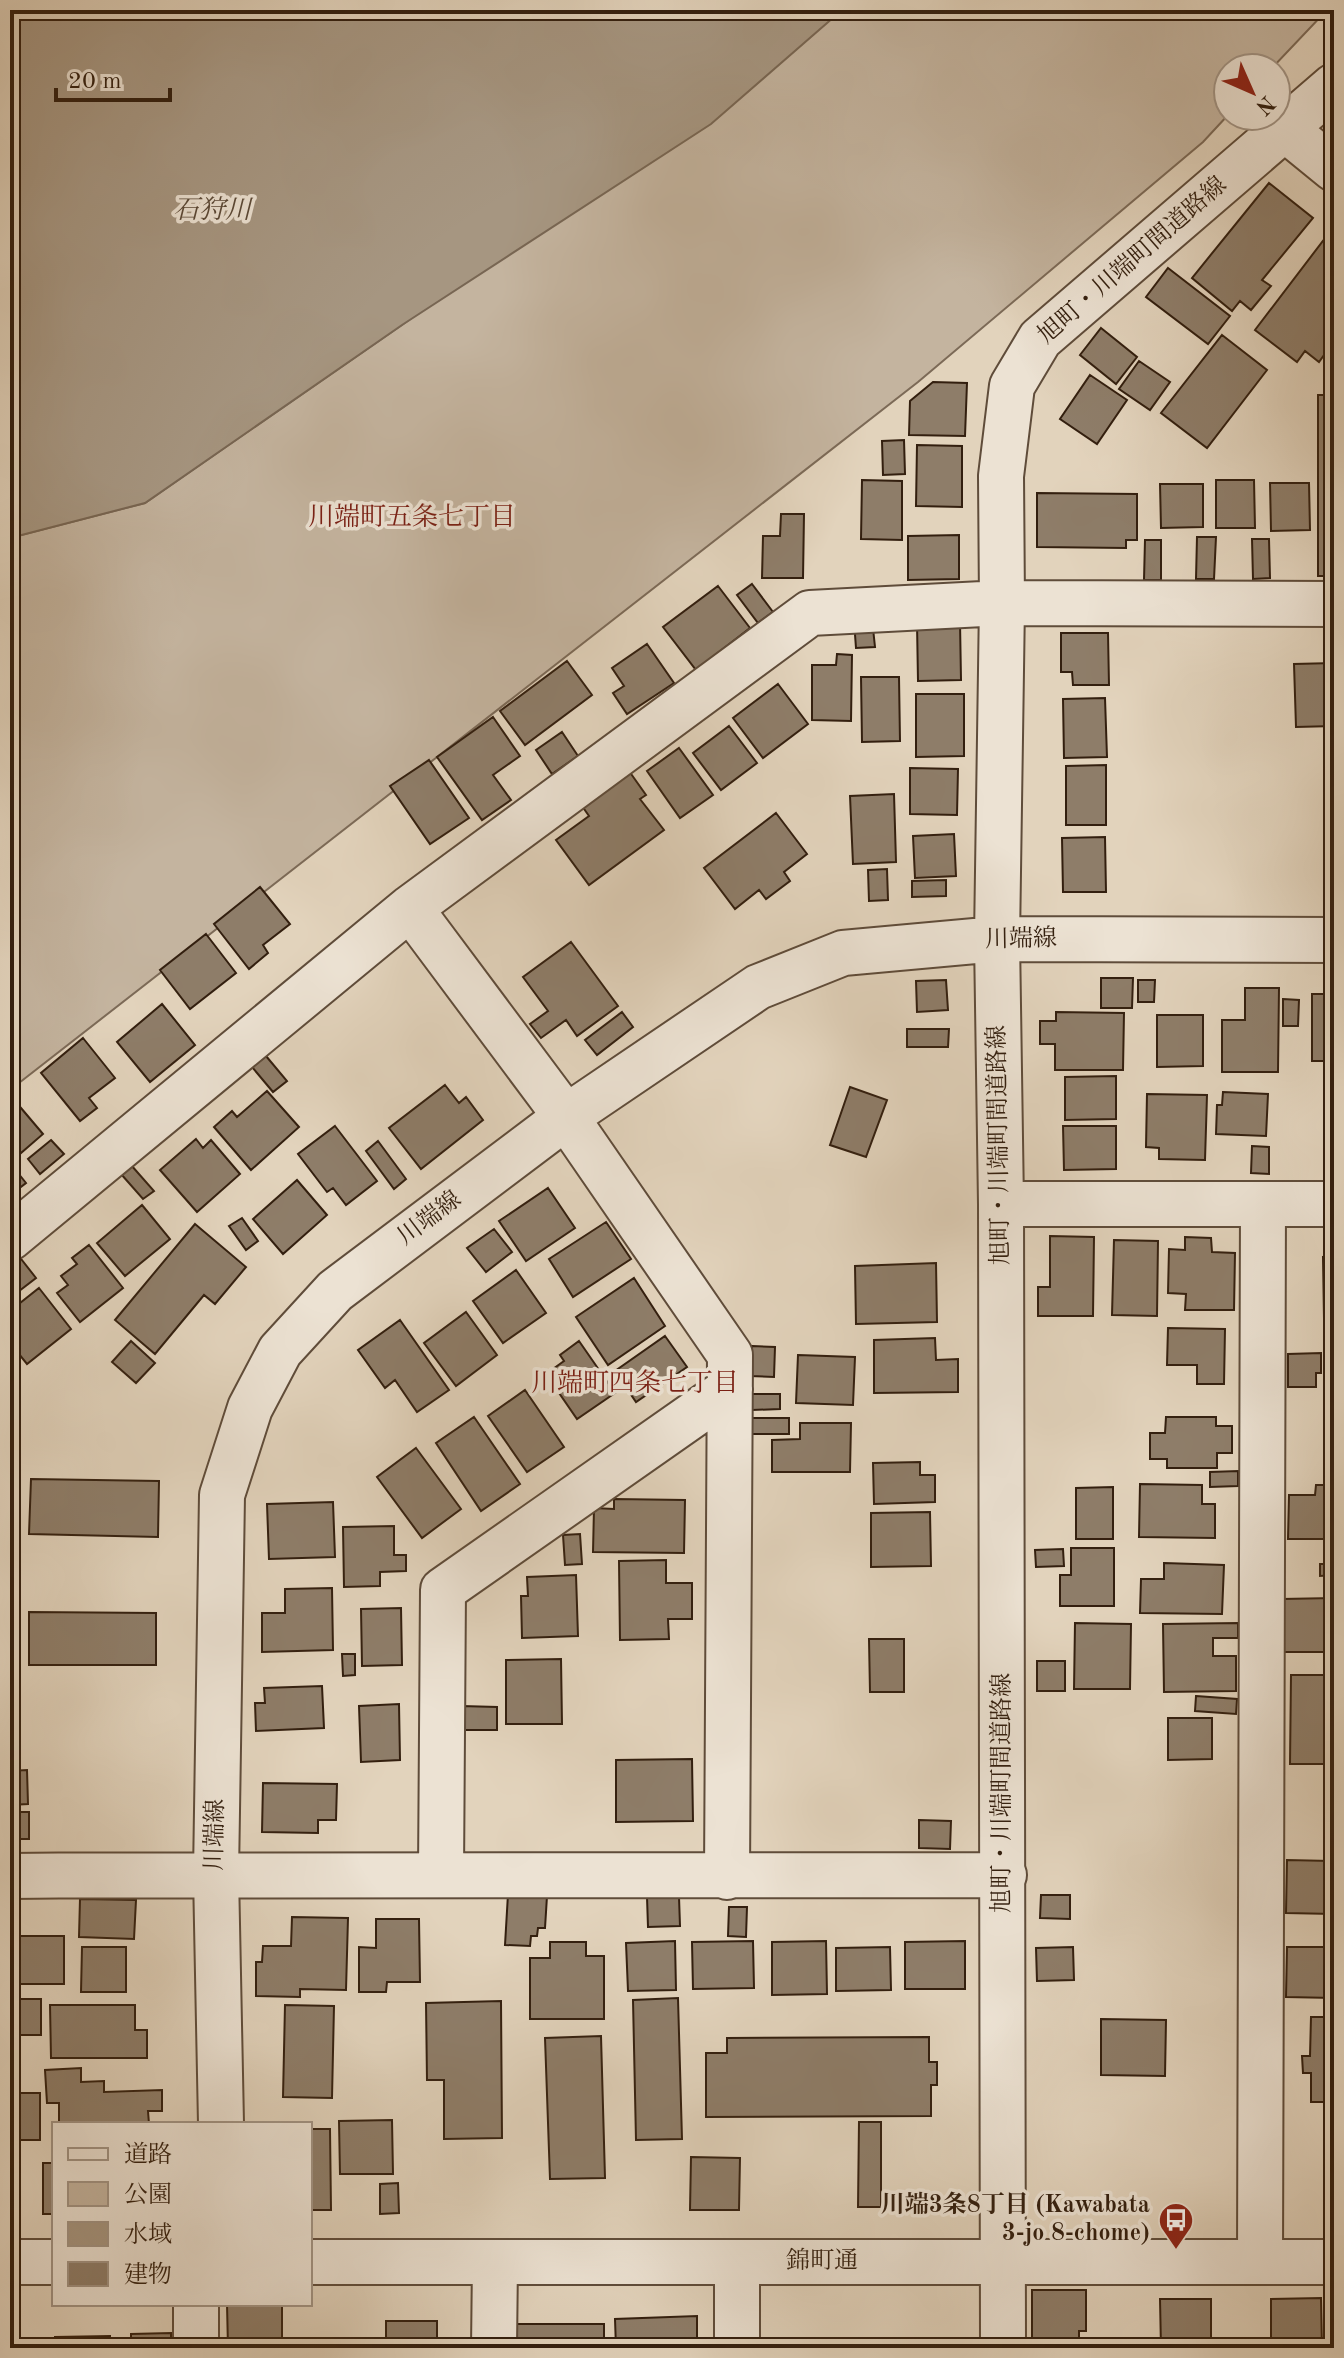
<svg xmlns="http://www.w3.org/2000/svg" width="1344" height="2358" font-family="'Old Standard TT','Noto Serif JP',serif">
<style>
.green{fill:#c4b49f;stroke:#7c6a57;stroke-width:2}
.water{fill:#a69681;stroke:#786653;stroke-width:2}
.building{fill:#8e7d69;stroke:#331f0f;stroke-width:2}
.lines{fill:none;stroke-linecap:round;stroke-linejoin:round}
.minor-casing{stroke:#5f4c3a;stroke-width:48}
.minor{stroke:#ece2d3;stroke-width:44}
.labels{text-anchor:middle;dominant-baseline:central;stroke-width:7;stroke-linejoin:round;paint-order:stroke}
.street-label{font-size:24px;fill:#331f0f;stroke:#ece2d3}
.poi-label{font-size:24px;font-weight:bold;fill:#331f0f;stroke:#ece2d3;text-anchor:end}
.water-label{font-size:26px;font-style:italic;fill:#5b4937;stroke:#ece2d3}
.neighbourhood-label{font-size:26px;fill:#7a1f14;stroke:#ece2d3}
</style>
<rect width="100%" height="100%" fill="#e2d3bc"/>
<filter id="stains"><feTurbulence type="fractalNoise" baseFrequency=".0025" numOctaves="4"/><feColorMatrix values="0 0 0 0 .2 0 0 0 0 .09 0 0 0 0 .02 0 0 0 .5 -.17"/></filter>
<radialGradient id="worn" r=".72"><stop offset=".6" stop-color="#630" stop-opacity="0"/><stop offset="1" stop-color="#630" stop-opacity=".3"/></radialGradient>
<!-- green -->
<path class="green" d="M838 10H1327L1272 68H1228V115L1203 142 918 382 10 1090V538L145 503 402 325Z"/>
<!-- water -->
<path class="water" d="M10 10H842L711 124 402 325 145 503 10 538Z"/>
<!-- building -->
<path class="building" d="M1269 183 1313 218 1262 280 1271 286 1251 310 1240 301 1232 311 1192 278Z
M1332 229 1334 231V324L1330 329 1334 333V341L1319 362 1305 351 1297 362 1255 330Z
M1168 268 1230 316 1208 344 1146 297Z
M1101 328 1137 357 1116 384 1080 355Z
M1222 335 1267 370 1207 448 1161 413Z
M1139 361 1170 382 1150 410 1119 389Z
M1090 375 1127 400 1097 444 1060 419Z
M933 382 967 383 965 436 909 435 910 401Z
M1318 395H1334V576H1318Z
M904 440 905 474 883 475 882 441Z
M917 445 962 446V507L916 506Z
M862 480 902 481V540L861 539Z
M1216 480H1254L1255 528H1216Z
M1270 483H1309L1310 530 1271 531Z
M1160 484H1203V527L1161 528Z
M1037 493 1137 494V540H1126V548L1037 547Z
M781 514H804L803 578H762L763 536H780Z
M959 535V579L908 580V536Z
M1197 537H1216L1214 579H1196Z
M1252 539H1269L1270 578 1253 579Z
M1145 540H1161V580H1144Z
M752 584 773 612 758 623 737 595Z
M718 586 750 628 696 670 663 627Z
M872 619 875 647 856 648 854 621Z
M960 622 961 680 918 681 917 623Z
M1061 633H1108L1109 685H1073L1072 672H1061Z
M647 644 674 683 627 714 613 693 624 686 612 668Z
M837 654 852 655 851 721 812 720V665H836Z
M567 661 592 695 525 745 500 711Z
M1334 663V726L1296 727 1294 664Z
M861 677H899L900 741 862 742Z
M778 684 808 724 763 758 733 718Z
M916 694H964V756L916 757Z
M1105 698 1107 757 1064 758 1063 699Z
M493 717 520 756 493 775 511 800 482 820 437 757Z
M729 726 757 763 721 790 693 753Z
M562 732 578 756 552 774 536 750Z
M679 748 713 795 680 818 647 771Z
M429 760 469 818 430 844 390 786Z
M1106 765V825H1066V766Z
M910 768 958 769 957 815 910 814Z
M629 771 646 795 640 799 664 830 589 885 556 840 589 816 582 806Z
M894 794 896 862 853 864 850 796Z
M776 813 807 854 784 872 790 881 766 899 759 890 735 909 704 868Z
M954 834 956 876 915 878 913 836Z
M1105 837 1106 892H1063L1062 838Z
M887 869 888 900 869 901 868 870Z
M946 880V896L912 897V881Z
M260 887 290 924 263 945 268 953 249 969 214 924Z
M206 934 236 973 190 1009 160 970Z
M571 942 618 1006 577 1036 566 1020 541 1038 530 1024 548 1011 523 977Z
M1101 978H1133L1132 1008H1101Z
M946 980 948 1010 917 1012 916 981Z
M1138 980H1155L1154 1002H1138Z
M1245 988H1279L1278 1072H1222V1020H1245Z
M1312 994H1334V1061H1312Z
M1283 999 1299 1000 1298 1026H1283Z
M162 1004 195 1045 150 1082 117 1042Z
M622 1012 633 1027 597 1055 585 1040Z
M1056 1012 1124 1013 1123 1070H1055V1044H1040V1021H1056Z
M1157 1015H1203V1066L1157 1067Z
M907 1029H949L948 1047H907Z
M83 1038 115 1078 89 1098 97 1108 80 1121 41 1073Z
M266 1056 287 1081 273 1092 252 1067Z
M1116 1076V1119L1065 1120V1077Z
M445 1085 459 1103 466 1097 483 1120 421 1169 389 1128Z
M850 1087 887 1100 866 1157 830 1145Z
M267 1091 299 1127 251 1170 214 1127 232 1111 237 1117Z
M1223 1092 1268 1094 1266 1136 1216 1134 1217 1105H1222Z
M1147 1094 1207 1095 1205 1160 1159 1159V1148L1146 1147Z
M10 1095 43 1134 21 1153 13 1143 10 1146Z
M335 1126 377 1181 346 1205 333 1188 327 1192 298 1154Z
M1063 1126H1116V1169L1064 1170Z
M196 1139 203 1148 211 1140 240 1174 197 1212 160 1170Z
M51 1140 64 1154 40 1174 28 1159Z
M378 1141 406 1179 394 1189 366 1151Z
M1252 1146 1269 1147V1174L1251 1173Z
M10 1163 26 1183 13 1193 10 1188Z
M131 1165 154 1191 143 1199 121 1174Z
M297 1180 327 1215 283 1254 253 1219Z
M548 1188 575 1228 526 1261 499 1221Z
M142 1205 170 1239 125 1276 97 1243Z
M242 1218 258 1241 246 1250 229 1226Z
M606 1222 631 1259 573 1297 549 1259Z
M195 1224 246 1267 215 1304 204 1295 155 1354 115 1320Z
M494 1229 512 1252 486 1272 467 1248Z
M1050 1236 1094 1237 1093 1316H1038V1287H1050Z
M1185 1237 1211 1238 1212 1252 1235 1253 1234 1310H1185L1186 1294 1168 1293 1169 1249 1185 1250Z
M1114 1240 1158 1241 1157 1316 1112 1315Z
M89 1245 123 1288 80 1322 57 1293 68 1285 61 1276 77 1264 72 1258Z
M18 1255 36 1278 10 1298V1261Z
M1334 1256V1318H1324L1323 1257Z
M936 1263 937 1322 856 1324 855 1266Z
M516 1270 546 1313 503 1343 473 1301Z
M634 1278 665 1326 608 1365 576 1317Z
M39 1288 71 1329 27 1364 10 1343V1311Z
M466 1312 497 1355 456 1386 424 1343Z
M400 1320 449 1390 417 1412 395 1380 385 1388 358 1350Z
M1168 1328 1225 1329 1224 1384H1197V1365H1167Z
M1330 1331H1334V1382H1331Z
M665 1336 687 1367 636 1402 615 1371Z
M935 1338 936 1360 958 1359V1392L874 1393V1340Z
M131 1341 155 1363 136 1383 112 1362Z
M579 1341 615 1393 577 1419 546 1374 564 1361 560 1355Z
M752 1346 775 1347 774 1377 750 1376Z
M1321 1353V1373H1316V1387H1288V1354Z
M798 1355 855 1357 853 1405 796 1403Z
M525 1390 564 1447 527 1472 488 1416Z
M752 1394H780V1409L752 1410Z
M1328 1397H1334V1446H1329Z
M474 1417 520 1484 481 1511 436 1443Z
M1166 1417H1216V1426H1232V1453H1217V1468H1167V1459H1150V1433H1165Z
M748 1418H789V1434H748Z
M10 1421H17L16 1475H10Z
M800 1423H851L850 1472H772V1440L800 1439Z
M416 1448 461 1509 422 1538 377 1477Z
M920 1462V1475H935V1502L874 1504 873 1463Z
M1238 1471V1486L1210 1487V1472Z
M31 1479 159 1481 158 1537 29 1534Z
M1140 1484 1202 1485V1504H1215V1538L1139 1537Z
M1316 1485H1334V1539H1288L1289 1495H1315Z
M1113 1487V1539H1076V1488Z
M614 1499 685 1500 684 1553 593 1552 594 1508 614 1509Z
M333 1502 335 1557 269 1559 267 1504Z
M930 1512 931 1566 871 1567V1513Z
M394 1526V1555H406V1571L380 1572V1586L344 1587 343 1527Z
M580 1534 582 1564 565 1565 563 1535Z
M1071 1548H1114V1606H1060V1575H1071Z
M1063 1549 1064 1566 1036 1567 1035 1550Z
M666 1560V1583H692V1619H668L669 1639 620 1640 619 1561Z
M1164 1563 1224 1565 1222 1614 1140 1613 1141 1579H1164Z
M1320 1564H1334V1575L1320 1576Z
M576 1575 578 1636 522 1638 521 1596H528L527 1577Z
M332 1588 333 1650 262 1652V1613H285V1589Z
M1334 1598V1652H1282V1599Z
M401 1608 402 1665 362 1666 361 1609Z
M29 1612 156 1613V1665H29Z
M10 1615H14L15 1673H10Z
M1075 1623 1131 1624 1130 1689H1074Z
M1238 1623V1638H1213V1656H1236V1691L1164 1692 1163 1624Z
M869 1639H904V1692H870Z
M342 1654H355V1675L343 1676Z
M561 1659 562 1724H506V1660Z
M1037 1661H1065V1691H1037Z
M1291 1675H1334V1764H1290Z
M322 1686 324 1728 256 1731 255 1703H265L264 1688Z
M1196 1696 1237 1699 1236 1714 1195 1711Z
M399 1704 400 1760 361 1762 359 1706Z
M461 1706 497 1707V1730H461Z
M1168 1718H1212V1759L1168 1760Z
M692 1759 693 1821 616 1822V1760Z
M27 1770 28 1804 10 1805V1771Z
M1333 1772 1334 1914 1286 1913 1287 1860 1331 1861Z
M263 1783 337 1784 336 1820H318V1833L262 1832Z
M10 1812H29V1839H10Z
M919 1820 951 1821 950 1849 919 1848Z
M508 1894 547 1896 545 1928H538L537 1936H531L530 1946 505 1945Z
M1041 1895H1070V1919L1040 1918Z
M647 1897H679L680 1926 648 1927Z
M80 1899 136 1900 134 1939 79 1937Z
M729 1907H747L746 1937 728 1936Z
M292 1917 348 1918 346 1990 300 1989V1997L256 1996V1962H262L263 1946H291Z
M376 1919H419L420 1982H387L386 1992H359V1947L376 1948Z
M10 1936H64V1984H10Z
M675 1941 676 1990 628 1991 626 1943Z
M753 1941 754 1988 693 1989 692 1942Z
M826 1941 827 1994 772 1995V1942Z
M965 1941V1989H905V1942Z
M550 1942H586V1956H604V2019H530V1958H550Z
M82 1947H126V1992H81Z
M890 1947 891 1990 836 1991V1948Z
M1073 1947 1074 1980 1037 1981 1036 1948Z
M1287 1947H1334V1998L1286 1997Z
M678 1998 682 2139 636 2140 633 2000Z
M10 1999H41V2035H10Z
M501 2001 502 2138 444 2139V2080H427L426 2003Z
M50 2005H135V2030H147V2058H51Z
M285 2005 334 2006 332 2098 283 2097Z
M1311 2017H1334V2102H1311V2073H1303L1302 2056H1310Z
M1101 2019 1166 2020 1165 2076 1101 2075Z
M601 2036 605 2178 550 2179 545 2038Z
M929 2037V2062H937V2085H931V2116L706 2117V2053H727V2038Z
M81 2068V2082L104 2081V2092L162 2090V2111H148L149 2124H59V2103H47L45 2070Z
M10 2093H40V2140H10Z
M1326 2110H1334V2215H1327Z
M392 2120 393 2174H340L339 2121Z
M859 2122H881V2207H858Z
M310 2129H330L331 2210H310Z
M691 2157 740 2158 739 2210H690Z
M43 2163H54V2214H43Z
M398 2183 399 2213 380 2214V2184Z
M1032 2290H1086V2331H1079V2348H1032Z
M1321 2298 1322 2348H1271V2299Z
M1160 2299H1211V2348H1161Z
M227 2304H282V2348H228Z
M697 2316V2348H616L615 2319Z
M386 2321H437V2348H386Z
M511 2324H604V2348H510Z
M171 2333V2348H131V2334Z
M110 2336V2348H55V2337Z"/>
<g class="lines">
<!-- minor casing -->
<g class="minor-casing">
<path id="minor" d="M1285 129 1334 169
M410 908 566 1117 730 1355 727 1877
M1001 1204H1334
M10 1238 410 908 810 613 1002 603 1334 604
M441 1874 443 1590 730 1389
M10 1876C341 1873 672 1878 1004 1875
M221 2124 216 1874 222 1495 250 1408 280 1351 335 1291 566 1117 758 987 843 953 997 939 1334 940
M10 2262H54
M310 2262H1334
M1260 2262 1263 1204
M196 2348V2304
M494 2348 495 2262
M737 2348V2262
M1003 2348 1001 1204 997 939 1002 603 1001 476 1012 386 1040 339 1334 86"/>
</g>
<!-- minor -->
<use href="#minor" class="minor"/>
</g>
<!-- icons -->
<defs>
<g id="bus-pin" transform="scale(1.8)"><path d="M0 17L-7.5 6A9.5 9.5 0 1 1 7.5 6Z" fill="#8f2418" stroke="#ece2d3"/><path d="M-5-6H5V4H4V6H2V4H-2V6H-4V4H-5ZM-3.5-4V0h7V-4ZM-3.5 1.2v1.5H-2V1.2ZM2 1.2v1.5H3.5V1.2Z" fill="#fff"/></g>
</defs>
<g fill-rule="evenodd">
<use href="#bus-pin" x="1176" y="2220"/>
</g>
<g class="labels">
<!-- street labels -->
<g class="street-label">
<text transform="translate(1133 261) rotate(-41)">旭町・川端町間道路線</text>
<text transform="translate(1021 940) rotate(-1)">川端線</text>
<text transform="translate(1000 1145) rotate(-91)">旭町・川端町間道路線</text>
<text transform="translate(430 1219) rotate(-37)">川端線</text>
<text transform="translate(1003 1793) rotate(-90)">旭町・川端町間道路線</text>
<text transform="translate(216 1835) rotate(-89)">川端線</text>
<text x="822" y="2262">錦町通</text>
</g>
<!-- poi labels -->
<g class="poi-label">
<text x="1150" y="2206">川端3条8丁目 (Kawabata<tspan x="1150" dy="28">3-jo 8-chome)</tspan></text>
</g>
<!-- water labels -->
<g class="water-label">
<text x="212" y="211">石狩川</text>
</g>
<!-- neighbourhood labels -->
<g class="neighbourhood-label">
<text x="412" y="518">川端町五条七丁目</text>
<text x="635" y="1384">川端町四条七丁目</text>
</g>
</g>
<!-- margin -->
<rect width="1344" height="2358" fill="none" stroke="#e2d3bc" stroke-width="40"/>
<rect x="12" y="12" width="1320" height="2334" fill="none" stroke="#331f0f" stroke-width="4"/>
<rect x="20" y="20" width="1304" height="2318" fill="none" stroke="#331f0f" stroke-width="2"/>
<!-- legend -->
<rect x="52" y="2122" width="260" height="184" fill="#ece2d3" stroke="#a29485" stroke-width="2"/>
<rect x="68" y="2148" width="40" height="12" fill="#ece2d3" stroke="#a29485" stroke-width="2"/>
<text x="124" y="2162" font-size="24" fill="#331f0f">道路</text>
<rect x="68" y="2182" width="40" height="24" fill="#c4b49f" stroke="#a29485" stroke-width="2"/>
<text x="124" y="2202" font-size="24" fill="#331f0f">公園</text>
<rect x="68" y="2222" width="40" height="24" fill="#a69681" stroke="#a29485" stroke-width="2"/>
<text x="124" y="2242" font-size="24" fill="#331f0f">水域</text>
<rect x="68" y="2262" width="40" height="24" fill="#8e7d69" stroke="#a29485" stroke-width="2"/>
<text x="124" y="2282" font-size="24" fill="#331f0f">建物</text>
<!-- north arrow -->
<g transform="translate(1252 92) rotate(135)"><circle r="38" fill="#ece2d3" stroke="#a29485" stroke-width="2"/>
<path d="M0-6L14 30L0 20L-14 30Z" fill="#8f2418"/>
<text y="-12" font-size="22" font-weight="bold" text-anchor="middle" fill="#331f0f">N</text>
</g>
<!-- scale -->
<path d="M56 88v12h114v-12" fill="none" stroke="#331f0f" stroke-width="4"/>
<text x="68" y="88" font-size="24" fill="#331f0f" stroke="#ece2d3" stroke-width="6" paint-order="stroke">20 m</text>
<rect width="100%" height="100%" filter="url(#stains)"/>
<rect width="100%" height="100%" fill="url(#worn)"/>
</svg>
